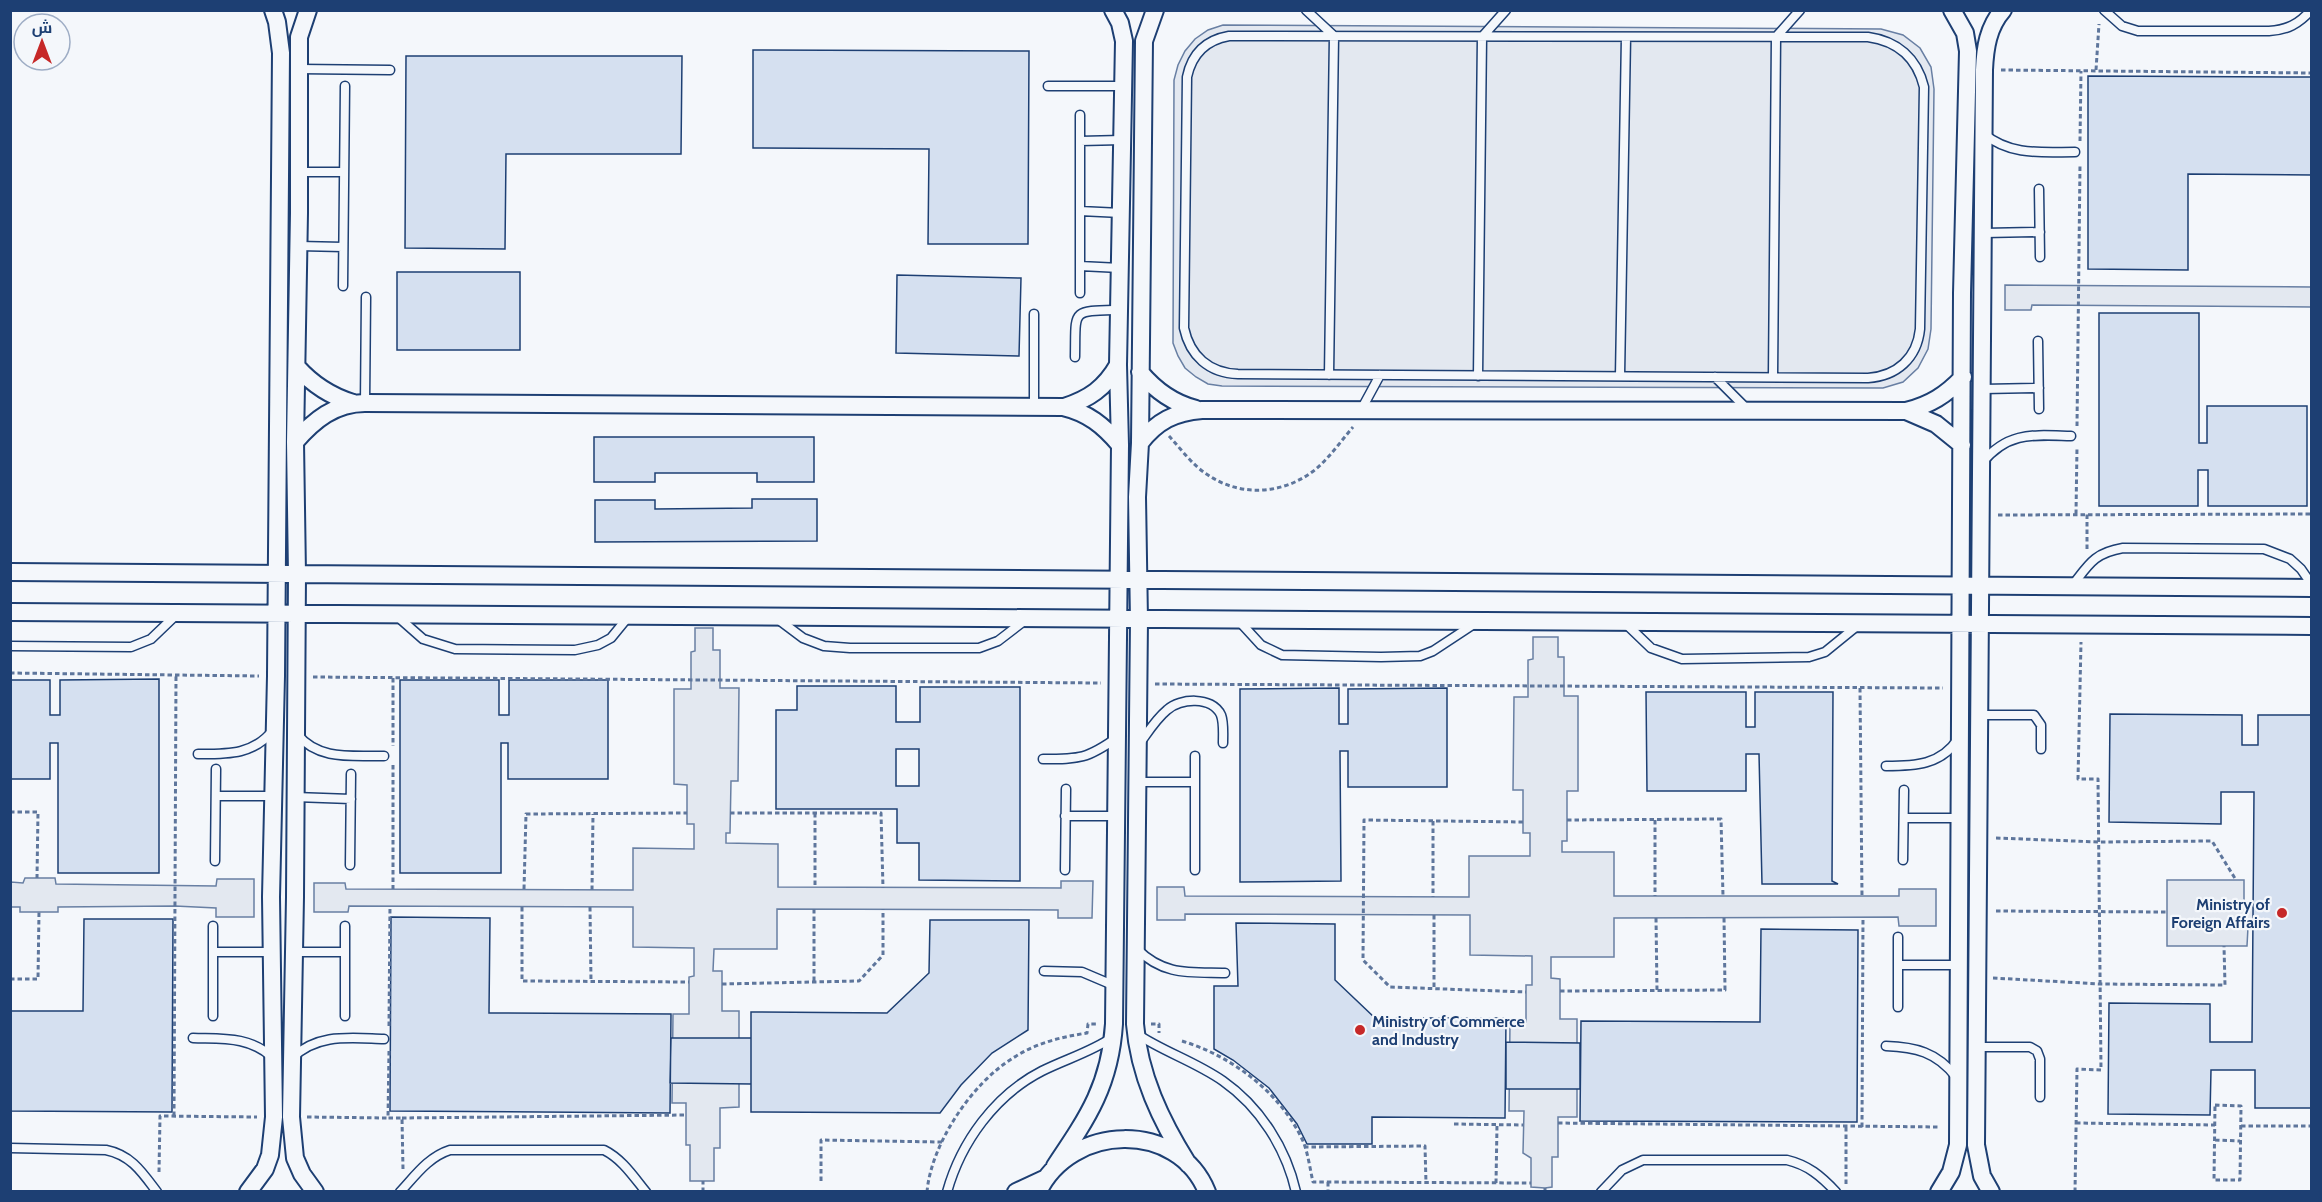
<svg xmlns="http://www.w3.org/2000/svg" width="2322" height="1202" font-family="Cabin,Cairo,sans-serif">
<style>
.parking{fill:#e3e8f0;stroke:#687fa3;stroke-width:1.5}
.building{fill:#d5e0f0;stroke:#1d3f73;stroke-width:1.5;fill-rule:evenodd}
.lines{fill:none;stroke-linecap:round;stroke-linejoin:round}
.service-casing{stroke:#1d3f73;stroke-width:11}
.minor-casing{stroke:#1d3f73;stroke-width:20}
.path{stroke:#5e769c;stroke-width:3;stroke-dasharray:4.5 3;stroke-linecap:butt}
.service{stroke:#f4f7fb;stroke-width:8}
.minor{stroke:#f4f7fb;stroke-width:16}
.poi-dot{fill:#c62828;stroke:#f4f7fb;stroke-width:2}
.labels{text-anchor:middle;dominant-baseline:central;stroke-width:4.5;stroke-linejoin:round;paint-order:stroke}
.poi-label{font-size:16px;font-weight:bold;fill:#1d3f73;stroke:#f4f7fb;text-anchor:end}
</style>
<rect width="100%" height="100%" fill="#f4f7fb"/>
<!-- parking -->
<path class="parking" d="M1223 25 1881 29 1903 35 1920 48 1931 67 1934 89 1931 329 1928 349 1918 368 1903 382 1883 388 1222 386 1208 384 1196 377 1185 368 1178 356 1173 343 1174 80 1178 65 1185 51 1195 39 1208 30Z
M2005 285 2311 287V307L2032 305 2031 310H2005Z
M695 628H713V650H720V688H739L738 781H731L730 833H726V843L778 844V887L1061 888V881H1093L1092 918H1058V910L777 909V949H714L713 971H722V1011H739V1107L720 1108V1148H714V1181H690V1145H686V1103H672L673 1014H689V977L694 976V948L633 947V907L349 906 348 912H314V883H345L346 889 633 890V848L694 849V824H687V785L674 784V689H691V652L695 651Z
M1533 637H1558V657H1564V696H1578V791H1567V841H1562V852H1614V896H1899V889H1936V926H1899L1898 917 1614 918V957H1551V978L1560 979V1019H1577V1117H1558V1157H1552V1187L1545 1188 1531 1187V1158L1523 1153 1524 1111H1509L1510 1022H1526V985H1532V956L1470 955V915L1185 914V920H1157V887H1184L1185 896 1469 897V856H1530V833H1523V790H1513L1514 697H1528V660L1533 659Z
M25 878H55L56 884 216 886 217 879H254V917H216V908L175 906 58 907V912H20V907H11V882L23 883Z
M2167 880H2244V902H2311V927H2248L2247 946H2167Z"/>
<!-- building -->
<path class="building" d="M753 50 1029 51 1028 244H928L929 149 753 148Z
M406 56H682L681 154H506L505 249 405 248Z
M2088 76 2312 77V175L2188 174V270L2088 269Z
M397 272H520V350H397Z
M897 275 1021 278 1019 356 896 353Z
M2099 313H2199V443H2207V406H2307V506H2208V470H2198V506H2099Z
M594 437H814V482H757V473H655V482H594Z
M752 499H817V541L595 542V500H655V509L752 508Z
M159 679V873H58V743H50V779H10V680H50V715H60V680Z
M400 680H499V715H509V680H608V779H508V743H501V873H400Z
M797 686H896V722H920V687H1020V881L919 880V843H897V809H776V710H797ZM896 749H919V786H896Z
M1339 688V724H1348V689L1447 688V787H1348V751H1340L1341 881 1240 882V689Z
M1646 692H1746V727H1755V692H1833L1832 881 1838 884H1762L1759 754H1746V791H1647Z
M2110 714 2242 715V745H2258V715H2312V1108H2255V1070H2211L2210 1115 2108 1114 2109 1003 2210 1004V1042H2252L2254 792H2221V824L2109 822Z
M391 917 490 918 489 1013 671 1014 670 1113 390 1111Z
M84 919H173L172 1112 10 1111V1011H83Z
M930 920H1029L1028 1030 992 1053 961 1085 940 1113 751 1112V1012L887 1013 929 973Z
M1236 923 1335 924V980L1375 1018H1506L1505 1118 1372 1117V1144H1307L1297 1124 1269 1088 1233 1060 1214 1049V986H1238Z
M1761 929 1858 930 1857 1122 1580 1121 1581 1021 1760 1022Z
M671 1038H751V1084L670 1083Z
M1506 1042 1580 1043V1089H1506Z"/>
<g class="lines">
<!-- service casing -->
<g class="service-casing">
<path id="service" d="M1306 10 1334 36 1329 375
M2104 10 2122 26 2138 31H2269C2287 30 2299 24 2311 10
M1229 36 1868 37C1897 41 1917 58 1924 87L1920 329C1917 358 1897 376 1868 378L1238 374C1209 373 1190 356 1184 328L1187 77C1192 53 1206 40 1229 36Z
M299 69 390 70
M1048 86H1123
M1080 115V293
M1984 134C2011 156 2042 152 2075 152
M1080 141 1122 140
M299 172H344
M2039 189 2040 257
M1080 211 1121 213
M1984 233 2040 232
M299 246 343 247
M1080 266 1120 268
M343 286 345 86
M2038 341 2039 409
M1075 357C1076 309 1070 311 1119 310
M1478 376 1482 37 1506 10
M1620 376 1626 37
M1715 377 1747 409
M1773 377 1776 37 1800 10
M1983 389 2039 388
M365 403 366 297
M1034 407V314
M1361 410 1380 375
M1982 463C2008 431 2034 435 2071 436
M2072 586C2089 564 2094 553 2123 548L2264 549 2290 559 2301 569 2312 585
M398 617 423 639 455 649 575 650 598 645 611 638 629 616
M779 620 803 638 824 646 850 648H979L998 641 1024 621
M1239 621 1261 645 1282 655 1381 657 1420 656 1433 651 1474 624
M1625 623 1651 648 1682 659 1809 657 1825 652 1857 626
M10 646 131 647 151 639 176 615
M1979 715H2034L2041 725V749
M298 735C319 761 354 755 384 756
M1140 743C1148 732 1156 719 1167 710 1180 698 1212 696 1221 715 1224 723 1223 734 1223 743
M198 754C227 754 254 755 273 730
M1195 756V870
M1043 759C1080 759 1087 759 1118 737
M1886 766C1915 766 1941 765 1958 739
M1137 782H1195
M216 796H273
M295 797 351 799
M1065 816H1117
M1904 818H1960
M1903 860 1904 790
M215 861 216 769
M350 865 351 774
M1065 870 1066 789
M213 926V1016
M345 926V1016
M1137 949C1164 976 1190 972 1225 973
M213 952H272
M294 952H345
M1898 965H1959
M1044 971 1082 972 1115 986
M1898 1007V937
M1137 1034C1164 1052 1196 1062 1223 1081 1260 1107 1286 1148 1296 1192
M193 1038C222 1039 249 1036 272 1057
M1886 1046C1915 1047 1937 1052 1956 1077
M1978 1047H2030L2037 1051 2040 1059V1097
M292 1058C318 1033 350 1038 384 1039
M10 1148 106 1150C131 1155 142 1172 157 1192
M400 1192C415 1176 428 1157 450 1150H604C622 1159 633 1176 646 1192
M947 1192C961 1142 995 1095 1042 1071 1066 1059 1091 1052 1113 1037
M1601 1192 1622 1170 1643 1160H1787C1808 1165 1821 1176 1836 1192"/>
</g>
<!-- minor casing -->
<g class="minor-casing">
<path id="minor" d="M308 10 299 37V213L295 442 297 574 295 897 291 1117 295 1158 302 1174 315 1192
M1155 10 1144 41 1140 443 1137 497 1139 620 1135 1024C1139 1075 1161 1121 1188 1164
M297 367C313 385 330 396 353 403
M1140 372C1155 390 1172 403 1196 409
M1064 407C1089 399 1105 388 1118 365
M1906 411 1936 424 1962 445
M295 442C314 420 335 403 365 403L1063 407C1088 413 1103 425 1120 445
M1140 443C1157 421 1175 412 1202 410L1906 411C1930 405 1946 395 1963 377
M10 572 2312 588
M10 612 2312 626
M1055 1166C1088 1117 1110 1085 1114 1024L1120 445 1118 365 1124 41 1120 23 1113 10
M248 1192 265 1169 270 1155 274 1117 271 897 276 676 281 53 277 22 273 10
M1016 1192 1044 1179
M1038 1192C1071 1123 1178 1120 1207 1192
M1939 1192 1951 1172 1958 1145 1962 293 1968 51 1965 33 1952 10
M1991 1192 1982 1176 1976 1145 1984 70C1985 48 1988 27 2003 10"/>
</g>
<!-- path -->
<path class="path" d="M2001 70 2312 73
M2096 70 2099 24
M2080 141 2081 71
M2077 426 2080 165
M1169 436C1181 449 1193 466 1208 475 1242 498 1285 494 1316 469 1330 457 1341 441 1353 427
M2076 514 2077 447
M1998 515 2312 514
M2087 549V514
M10 673 259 676
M313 677 1101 683
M393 678V746
M1155 684 1943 688
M1860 688 1862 896
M393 765V889
M10 812H38L37 878
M730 813H881L883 888
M815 813V888
M1567 820 1721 819 1723 896
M1655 820V896
M1433 821V897
M1523 822 1364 820 1363 960 1390 987 1526 992
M1996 838 2099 842 2212 841 2236 880
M524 889 526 814 687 813
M592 890 593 814
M522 907V981L689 982
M590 907 591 982
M814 909V982
M1996 911 2167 912
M1434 915V988
M1656 918 1657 991
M1993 978 2100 984 2225 985 2224 946
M10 979H38L39 912
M722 984 859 981 883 955V909
M1560 991 1725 990 1724 917
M1151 1024H1159V1033
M389 1026 390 906
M1182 1041C1232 1056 1281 1093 1303 1141 1308 1153 1310 1169 1313 1182L1531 1183
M389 1051 388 1118H402L403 1169
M2215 1105 2241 1106 2240 1180H2214Z
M174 1116 176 675
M307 1117 388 1118
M402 1118 686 1115
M1558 1123 1940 1127
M2076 1123 2215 1125
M1454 1124 1523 1125
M2241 1126H2312
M1846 1127V1184
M1862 1127 1863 918
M2215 1140 2240 1141
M1304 1147 1425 1146 1426 1183
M159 1172 160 1116 257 1117
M821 1181V1140L942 1142
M1328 1182V1192
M1496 1183 1497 1125
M1545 1188V1192
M703 1192V1181
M927 1192C931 1144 972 1083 1013 1058 1036 1043 1061 1037 1087 1033L1088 1024H1097
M2075 1192 2077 1069 2101 1070 2098 779H2078L2081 642"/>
<!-- service -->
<use href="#service" class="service"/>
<!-- minor -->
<use href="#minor" class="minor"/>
</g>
<!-- markers -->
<g class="poi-dot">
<circle cx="2282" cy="913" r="6"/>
<circle cx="1360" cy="1030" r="6"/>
</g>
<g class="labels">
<!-- poi labels -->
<g class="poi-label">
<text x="2270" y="904">Ministry of<tspan x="2270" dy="18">Foreign Affairs</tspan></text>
<text x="1372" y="1021" text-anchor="start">Ministry of Commerce<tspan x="1372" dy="18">and Industry</tspan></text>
</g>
</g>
<!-- border -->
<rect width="2322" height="1202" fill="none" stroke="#1d3f73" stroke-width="24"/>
<!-- north arrow -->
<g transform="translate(42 42)"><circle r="28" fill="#f4f7fb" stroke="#9eadc5" stroke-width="1.5"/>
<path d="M0-4.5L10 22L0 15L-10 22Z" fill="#c62828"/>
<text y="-9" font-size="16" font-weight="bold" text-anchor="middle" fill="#1d3f73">ش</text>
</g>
</svg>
